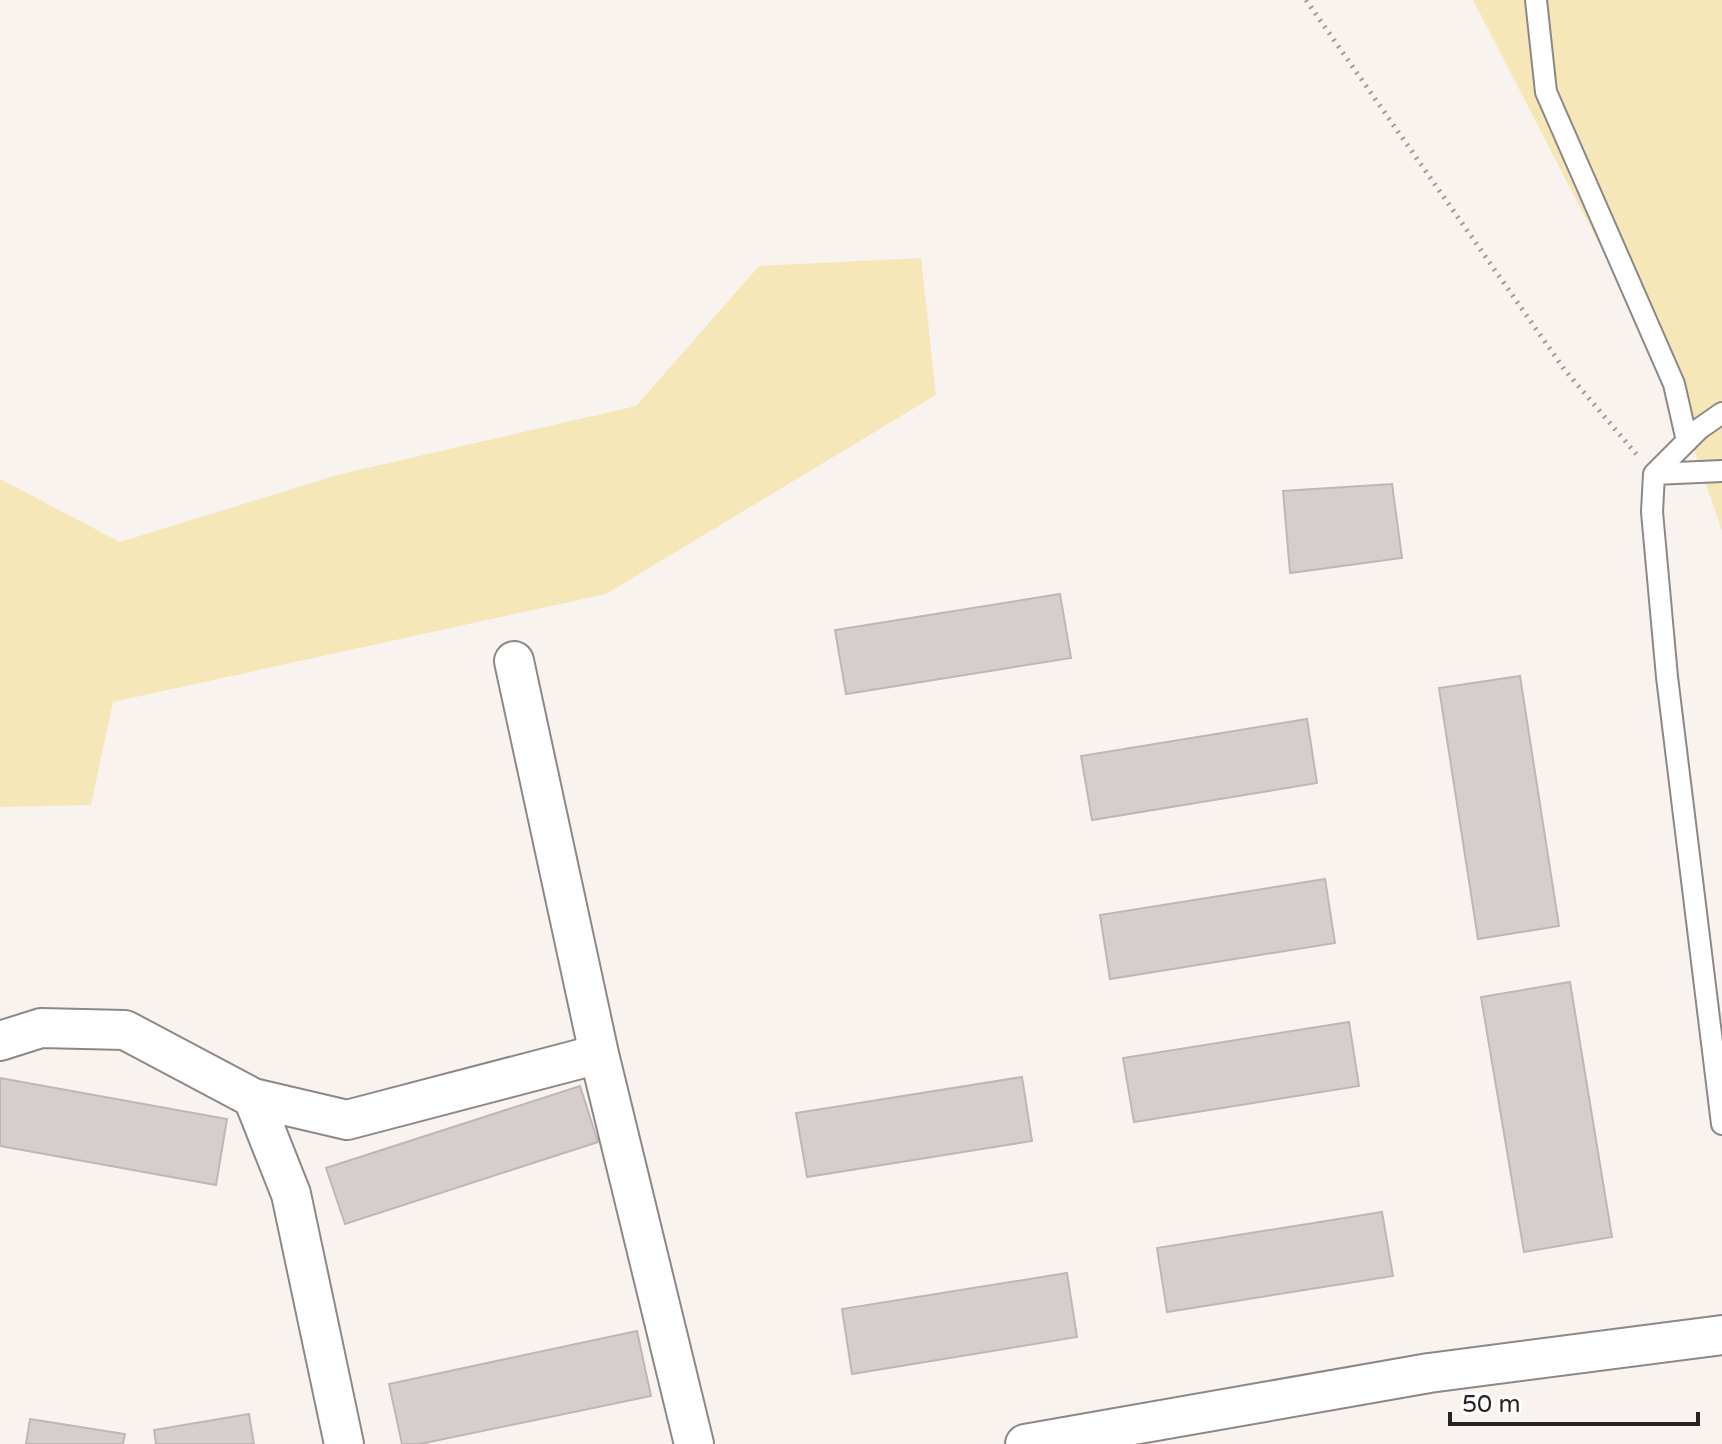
<svg xmlns="http://www.w3.org/2000/svg" width="1722" height="1444" font-family="'Varela Round',sans-serif">
<style>
.green{fill:#f6e7b8}
.building{fill:#d5cdce;stroke:#beb7b7;stroke-width:2}
.lines{fill:none;stroke-linecap:round;stroke-linejoin:round}
.service-casing{stroke:#8d8785;stroke-width:24}
.minor-casing{stroke:#8d8785;stroke-width:42}
.path{stroke:#a19c9a;stroke-width:5;stroke-dasharray:2 6;stroke-linecap:butt}
.service{stroke:#fff;stroke-width:20}
.minor{stroke:#fff;stroke-width:38}
</style>
<rect width="100%" height="100%" fill="#f9f3f0"/>
<!-- green -->
<path class="green" d="M1473 0H1722V531L1672 385Z
M921 258 936 395 606 594 113 702 91 805 0 807V479L120 542 337 475 636 406 759 266Z"/>
<!-- building -->
<path class="building" d="M1392 484 1402 558 1290 573 1283 491Z
M1060 594 1071 658 846 694 835 630Z
M1520 676 1559 926 1478 939 1439 688Z
M1307 719 1317 783 1092 820 1081 756Z
M1325 879 1335 943 1110 979 1100 915Z
M1570 982 1612 1237 1524 1252 1481 997Z
M1349 1022 1359 1086 1134 1122 1123 1058Z
M1022 1077 1032 1141 807 1177 796 1113Z
M0 1078 227 1119 216 1185 0 1146Z
M580 1086 598 1142 345 1224 326 1168Z
M1382 1212 1393 1276 1167 1312 1157 1248Z
M1067 1273 1077 1337 852 1374 842 1309Z
M637 1331 651 1396 420 1444H402L389 1384Z
M249 1414 254 1444H156L154 1430Z
M30 1419 125 1434 123 1444H26Z"/>
<g class="lines">
<!-- service casing -->
<g class="service-casing">
<path id="service" d="M1536 0 1546 92 1674 384 1687 441
M1722 413 1699 429 1654 474 1652 512 1667 677 1722 1124
M1654 474 1722 471"/>
</g>
<!-- minor casing -->
<g class="minor-casing">
<path id="minor" d="M0 1041 41 1028 125 1030 253 1098 347 1120 599 1054 514 661
M599 1054 694 1444
M253 1098 291 1194 344 1444
M1025 1444 1429 1373 1722 1335"/>
</g>
<!-- path -->
<path class="path" d="M1306 0 1564 369 1637 455"/>
<!-- service -->
<use href="#service" class="service"/>
<!-- minor -->
<use href="#minor" class="minor"/>
</g>
<!-- scale -->
<path d="M1450 1412v12h248v-12" fill="none" stroke="#262322" stroke-width="4"/>
<text x="1462" y="1412" font-size="24" fill="#262322" stroke="#ffffff" stroke-width="6" paint-order="stroke">50 m</text>
</svg>
